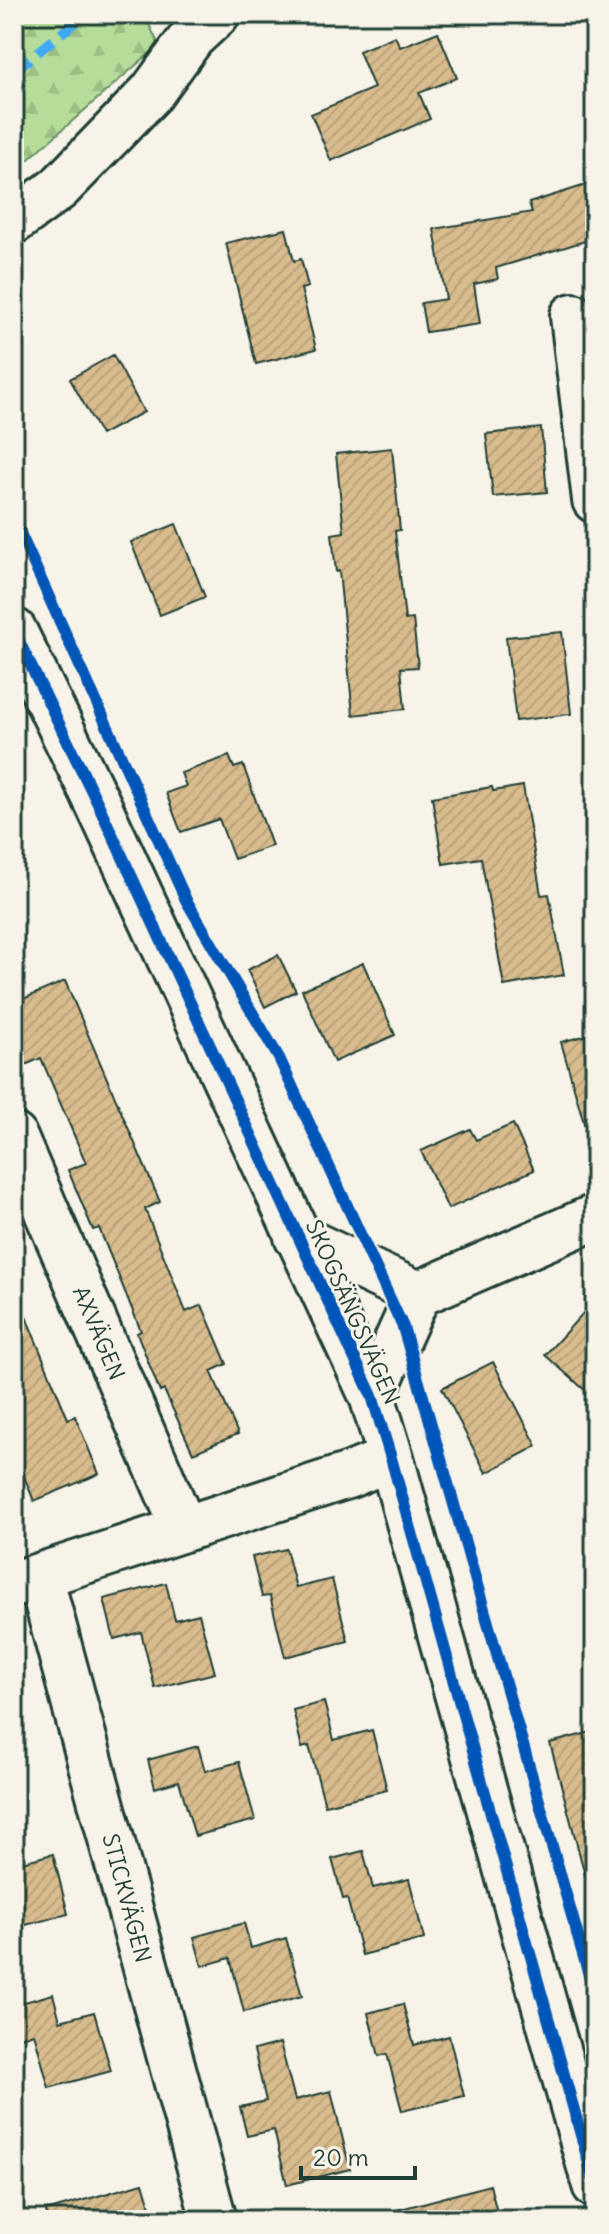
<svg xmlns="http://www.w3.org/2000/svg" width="609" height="2234" font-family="Delius,sans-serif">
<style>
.forest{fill:url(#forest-firs);stroke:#6a8d66;stroke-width:2}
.building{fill:url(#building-hatch);stroke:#1f3d34;stroke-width:2}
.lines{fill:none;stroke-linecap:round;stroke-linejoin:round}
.minor-casing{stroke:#1f3d34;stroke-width:50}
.minor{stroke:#f7f3e8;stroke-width:44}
.quiet{stroke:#3fa9f5;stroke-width:10;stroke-dasharray:20 10;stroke-linecap:butt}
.cycleway-casing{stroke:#f7f3e8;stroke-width:17}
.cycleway{stroke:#0057b8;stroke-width:12}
.labels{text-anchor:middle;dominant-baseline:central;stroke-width:6;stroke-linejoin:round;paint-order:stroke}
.street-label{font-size:22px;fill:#1f3d34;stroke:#f7f3e8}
</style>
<defs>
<pattern id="forest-firs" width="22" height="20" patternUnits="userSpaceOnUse" patternTransform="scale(2)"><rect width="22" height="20" fill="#b5dd99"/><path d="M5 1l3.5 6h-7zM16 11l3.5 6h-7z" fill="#9bbf84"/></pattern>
<pattern id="building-hatch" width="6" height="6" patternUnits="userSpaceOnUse" patternTransform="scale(2)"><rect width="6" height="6" fill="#d9bc8d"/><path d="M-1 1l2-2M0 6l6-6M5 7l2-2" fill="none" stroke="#baa27a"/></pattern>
</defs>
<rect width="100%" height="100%" fill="#f7f3e8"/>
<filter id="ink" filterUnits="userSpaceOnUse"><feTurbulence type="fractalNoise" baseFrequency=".0125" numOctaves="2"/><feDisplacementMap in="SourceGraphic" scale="16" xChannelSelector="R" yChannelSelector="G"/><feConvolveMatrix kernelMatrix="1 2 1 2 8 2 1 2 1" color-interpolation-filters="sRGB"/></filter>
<g filter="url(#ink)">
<!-- forest -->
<path class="forest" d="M14 14H144L159 45 14 172Z"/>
<!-- building -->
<path class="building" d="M438 32 457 78 419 93 430 119 331 161 311 114 374 88 359 51 395 36 400 47Z
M595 182V238L496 268 498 279 474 284 480 324 426 332 421 303 446 299 434 229 532 212 529 203Z
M286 229 294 261 301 259 308 287 301 289 316 349 256 364 226 243Z
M113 355 144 412 101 435 70 379Z
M541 428 547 492 493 497 486 434Z
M392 448 400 530 395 531 405 620 413 619 418 667 401 668 405 709 353 715 339 571 336 572 332 534 344 532 336 454Z
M176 524 205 597 160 615 131 542Z
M562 632 571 714 516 721 506 637Z
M229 756 234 768 243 765 272 846 234 859 219 819 181 832 166 793 186 786 181 773Z
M523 786 541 895 549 894 564 975 504 986 481 858 443 864 432 797 492 787 493 791Z
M278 955 296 991 265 1007 247 970Z
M363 963 395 1035 334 1062 302 990Z
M65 981 160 1202 145 1209 186 1312 202 1305 227 1364 211 1371 238 1434 193 1453 164 1390 160 1392 137 1333 141 1331 99 1228 93 1230 68 1170 86 1163 41 1058 21 1067 14 1051V1003Z
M595 1033V1128L586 1130 561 1042Z
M513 1124 534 1170 448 1209 421 1151 470 1129 476 1140Z
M15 1290 68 1419 75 1416 99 1474 34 1501 14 1452Z
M595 1300V1399L545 1355Z
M493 1362 537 1446 486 1473 442 1388Z
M286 1549 296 1588 332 1579 348 1641 285 1657 270 1596 262 1597 252 1557Z
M166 1583 175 1620 199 1614 215 1673 155 1688 141 1632 114 1639 104 1599Z
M324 1702 334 1740 372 1730 387 1790 325 1805 309 1746 302 1748 293 1710Z
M595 1731V1874L585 1875 550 1743Z
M198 1746 205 1771 239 1762 255 1820 195 1836 179 1781 155 1788 148 1760Z
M363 1851 373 1888 409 1879 424 1939 362 1955 347 1898 343 1899 332 1859Z
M53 1854 68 1914 14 1928V1864Z
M244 1923 251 1948 286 1938 302 1996 244 2012 230 1958 202 1966 194 1937Z
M53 1994 60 2021 94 2012 111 2071 49 2088 34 2033 14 2039V2005Z
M403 2004 414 2045 449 2036 464 2096 402 2111 387 2054 379 2056 368 2013Z
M280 2043 295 2100 331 2091 350 2169 287 2185 274 2130 247 2136 240 2107 266 2101 254 2050Z
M143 2183 154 2220H48L46 2211Z
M490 2185 499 2220H398L397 2210Z"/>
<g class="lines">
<!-- minor casing -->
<g class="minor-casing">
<path id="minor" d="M14 221 59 188 152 92 192 37 217 14
M573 316 595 500
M14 631 99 806 372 1396 391 1458 595 2185
M14 1136 184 1529
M297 1237 418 1294 595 1217
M372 1396 418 1294
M40 1576 214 2220
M14 1584 350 1475 391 1458"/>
</g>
<!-- minor -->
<use href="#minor" class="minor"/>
<!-- quiet -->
<path class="quiet" d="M14 71 73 24 94 14"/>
<!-- cycleway casing -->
<g class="cycleway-casing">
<path id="cycleway" d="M14 520 186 900 279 1058 403 1327 595 1996
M14 631 99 806 372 1396 391 1458 595 2185"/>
</g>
<!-- cycleway -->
<use href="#cycleway" class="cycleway"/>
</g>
</g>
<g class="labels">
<!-- street labels -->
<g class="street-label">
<text transform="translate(353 1312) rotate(66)">SKOGSÄNGSVÄGEN</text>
<text transform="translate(99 1333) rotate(67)">AXVÄGEN</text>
<text transform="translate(127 1898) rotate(75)">STICKVÄGEN</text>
</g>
</g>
<!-- margin -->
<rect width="609" height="2234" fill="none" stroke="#f7f3e8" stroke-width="48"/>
<rect x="24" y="24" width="561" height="2186" fill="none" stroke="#1f3d34" stroke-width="3" filter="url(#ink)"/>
<!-- scale -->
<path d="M301 2166v12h114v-12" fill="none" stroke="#1f3d34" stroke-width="4"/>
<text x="313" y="2166" font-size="24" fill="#1f3d34" stroke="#f7f3e8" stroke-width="6" paint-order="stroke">20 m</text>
</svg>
